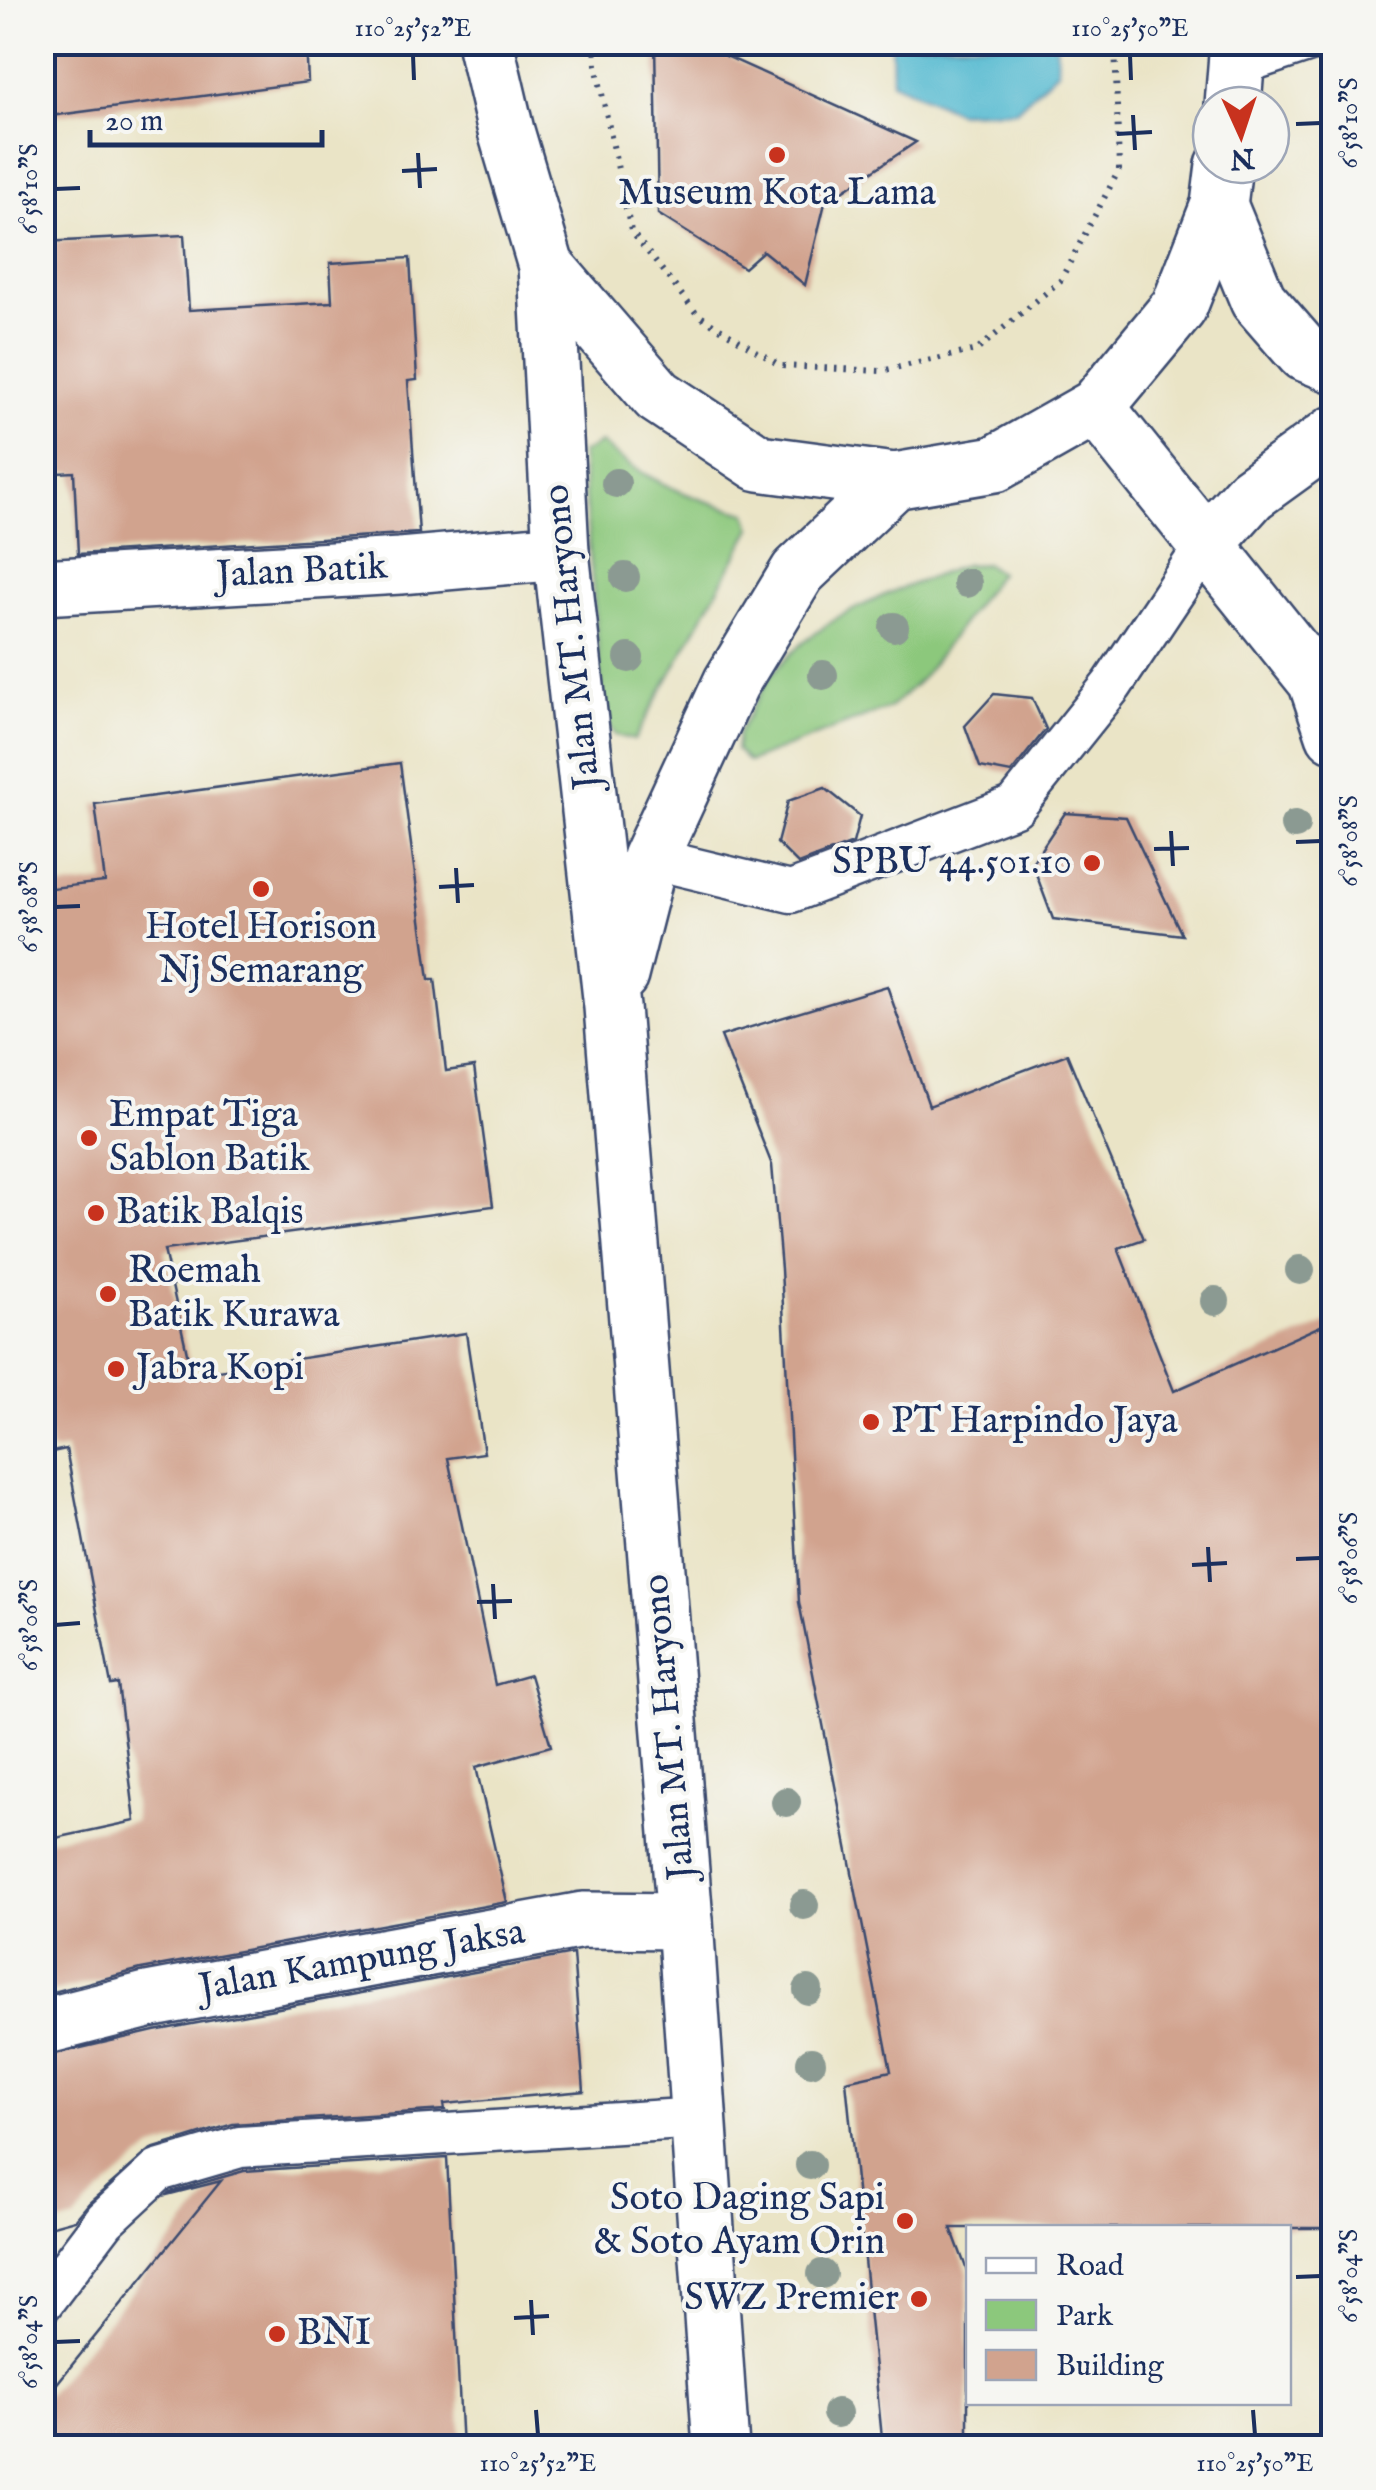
<svg xmlns="http://www.w3.org/2000/svg" width="1376" height="2490" font-family="'IM FELL English',serif">
<style>
.green{fill:#8cc87c;stroke:#547c6d;stroke-width:2.5}
.water{fill:#52b9d0;stroke:#367497;stroke-width:2.5}
.building{fill:#d1a38e}
.lines{fill:none;stroke-linecap:round;stroke-linejoin:round}
.service-casing{stroke:#3a4a6e;stroke-width:45}
.minor-casing{stroke:#3a4a6e;stroke-width:60}
.secondary-casing{stroke:#3a4a6e;stroke-width:60}
.primary-casing{stroke:#3a4a6e;stroke-width:60}
.path{stroke:#3a4a6e;stroke-width:6;stroke-dasharray:2.5 8;stroke-linecap:butt}
.service{stroke:#fff;stroke-width:40}
.minor{stroke:#fff;stroke-width:55}
.secondary{stroke:#fff;stroke-width:55}
.primary{stroke:#fff;stroke-width:55}
.tree{fill:#8b9a92}
.ticks{fill:none;stroke:#1b2f5e;stroke-width:4}
.poi-dot{fill:#c8321e;stroke:#f6f6f2;stroke-width:4}
.labels{text-anchor:middle;dominant-baseline:central;stroke-width:8;stroke-linejoin:round;paint-order:stroke}
.poi-label{font-size:38px;fill:#1b2f5e;stroke:#f6f6f2;text-anchor:start}
.street-label{font-size:38px;fill:#1b2f5e;stroke:#f6f6f2}
.neatline{fill:none;stroke:#1b2f5e;stroke-width:4}
.ticks-label{font-size:25px;text-anchor:middle;fill:#1b2f5e}
</style>
<rect width="100%" height="100%" fill="#f6f6f2"/>
<filter id="ink" filterUnits="userSpaceOnUse"><feTurbulence type="fractalNoise" baseFrequency=".01" numOctaves="2"/><feDisplacementMap in="SourceGraphic" scale="20" xChannelSelector="R" yChannelSelector="G"/><feConvolveMatrix kernelMatrix="1 2 1 2 8 2 1 2 1" color-interpolation-filters="sRGB"/></filter>
<filter id="wash" filterUnits="userSpaceOnUse"><feTurbulence type="fractalNoise" baseFrequency=".0048" numOctaves="4" result="noise"/><feDisplacementMap in="SourceGraphic" scale="40" xChannelSelector="R" yChannelSelector="G"/><feGaussianBlur stdDeviation="2.25" result="paint"/><feColorMatrix in="noise" values="0 0 0 0 0 0 0 0 0 0 0 0 0 0 0 0 0 1.4 0 .05"/><feComposite in="paint" operator="in"/></filter>
<g filter="url(#wash)">
<rect width="100%" height="100%" fill="#eae4c6"/>
<!-- green -->
<path class="green" d="M601 443C642 480 694 500 747 513L752 528 634 740 615 735 604 717 581 453Z
M986 564 999 573 922 678 891 707 748 762 736 750 738 734 771 674 803 642 840 616 889 593 964 565Z"/>
<!-- water -->
<path class="water" d="M891 43H1056L1058 70 1016 110 958 112 892 82Z"/>
<g id="blocks">
<!-- building -->
<path class="building" d="M42 42H306L308 82 42 117Z
M655 42H695L916 142 825 203 805 285 763 251 744 268 658 214Z
M184 235 189 310 332 302 330 263 410 258 417 380 408 381 419 533 78 554 74 472 58 473 44 242Z
M994 694 1032 698 1046 729 1011 773 980 767 965 726Z
M400 763 429 979H435L446 1071 474 1067 493 1206 164 1250 192 1375 466 1333 484 1453 448 1458 495 1685 530 1675 551 1746 476 1767 507 1902 141 1969 42 1995V1841L135 1821 118 1684 111 1685 66 1449 52 1452 42 1407V889L105 882 95 804Z
M825 788 860 816 853 843 798 864 777 843 788 801Z
M1065 813 1126 817 1182 935 1053 919 1032 863Z
M887 986 929 1106 1067 1054 1144 1239 1118 1248 1174 1391 1334 1320V2228H951L968 2273V2448H883L846 2081 891 2071 799 1602 781 1269 772 1165 721 1036Z
M573 1954 584 2091 444 2104 445 2110 233 2124 151 2149 89 2203 75 2220 42 2229V2057L154 2031Z
M447 2158 462 2448H42V2402L221 2181 167 2195 170 2192 244 2171Z"/>
</g>
</g>
<g filter="url(#ink)">
<use href="#blocks" fill-opacity="0" stroke="#3a4a6e" stroke-width="2.5"/>
<g class="lines">
<!-- service casing -->
<g class="service-casing">
<path id="service" d="M1238 65 1307 42
M650 858 791 892 1015 806 1112 685 1207 543
M42 2303 105 2220 158 2171 240 2147 699 2118"/>
</g>
<!-- minor casing -->
<g class="minor-casing">
<path id="minor" d="M1219 205 1258 300 1304 353 1334 365
M1207 543 1251 494 1334 434
M42 587 400 566 561 552
M42 2027 147 2000 583 1920 685 1921"/>
</g>
<!-- secondary casing -->
<g class="secondary-casing">
<path id="secondary" d="M1096 407 1316 681 1334 734"/>
</g>
<!-- primary casing -->
<g class="primary-casing">
<path id="primary" d="M485 42 506 131 546 266 658 396 759 463 894 481 995 464 1096 407 1179 307 1219 205 1224 165
M1233 105 1238 42
M546 266 561 552 612 1007 685 1921 721 2448
M620 975 650 858 731 683 798 572 894 481"/>
</g>
<!-- path -->
<path class="path" d="M595 42 596 65 631 231 697 314 781 366 881 371 977 350 1060 281 1119 170 1115 42"/>
<!-- service -->
<use href="#service" class="service"/>
<!-- minor -->
<use href="#minor" class="minor"/>
<!-- secondary -->
<use href="#secondary" class="secondary"/>
<!-- primary -->
<use href="#primary" class="primary"/>
</g>
<!-- trees -->
<g class="tree">
<circle cx="616" cy="483" r="15"/>
<circle cx="625" cy="577" r="15"/>
<circle cx="967" cy="583" r="15"/>
<circle cx="894" cy="627" r="15"/>
<circle cx="629" cy="658" r="15"/>
<circle cx="823" cy="675" r="15"/>
<circle cx="1295" cy="825" r="15"/>
<circle cx="1300" cy="1270" r="15"/>
<circle cx="1215" cy="1301" r="15"/>
<circle cx="786" cy="1802" r="15"/>
<circle cx="804" cy="1905" r="15"/>
<circle cx="808" cy="1990" r="15"/>
<circle cx="811" cy="2062" r="15"/>
<circle cx="810" cy="2165" r="15"/>
<circle cx="822" cy="2274" r="15"/>
<circle cx="837" cy="2413" r="15"/>
</g>
</g>
<!-- ticks -->
<path class="ticks" d="M413 55 414 80M1130 55 1131 80M1133 115 1135 150M1296 124 1321 123M1117 134 1152 132M418 153 420 188M402 171 437 169M55 189 80 188M1171 831 1173 866M1296 842 1321 841M1154 849 1189 848M456 868 458 903M439 887 474 885M55 907 80 906M1208 1547 1210 1582M1296 1559 1321 1558M1192 1565 1227 1563M493 1584 495 1619M477 1602 512 1601M55 1625 80 1623M1296 2277 1321 2276M531 2300 533 2335M514 2318 549 2316M55 2342 80 2341M536 2410 538 2435M1253 2410 1255 2435"/>
<!-- markers -->
<g class="poi-dot">
<circle cx="777" cy="155" r="10"/>
<circle cx="1092" cy="863" r="10"/>
<circle cx="261" cy="889" r="10"/>
<circle cx="89" cy="1138" r="10"/>
<circle cx="96" cy="1213" r="10"/>
<circle cx="108" cy="1294" r="10"/>
<circle cx="116" cy="1369" r="10"/>
<circle cx="871" cy="1422" r="10"/>
<circle cx="905" cy="2221" r="10"/>
<circle cx="919" cy="2299" r="10"/>
<circle cx="277" cy="2334" r="10"/>
</g>
<g class="labels">
<!-- poi labels -->
<g class="poi-label">
<text x="777" y="194" text-anchor="middle">Museum Kota Lama</text>
<text x="1072" y="863" text-anchor="end">SPBU 44.501.10</text>
<text x="261" y="928" text-anchor="middle">Hotel Horison<tspan x="261" dy="44">Nj Semarang</tspan></text>
<text x="109" y="1116">Empat Tiga<tspan x="109" dy="44">Sablon Batik</tspan></text>
<text x="116" y="1213">Batik Balqis</text>
<text x="128" y="1272">Roemah<tspan x="128" dy="44">Batik Kurawa</tspan></text>
<text x="136" y="1369">Jabra Kopi</text>
<text x="891" y="1422">PT Harpindo Jaya</text>
<text x="885" y="2199" text-anchor="end">Soto Daging Sapi<tspan x="885" dy="44">&amp; Soto Ayam Orin</tspan></text>
<text x="899" y="2299" text-anchor="end">SWZ Premier</text>
<text x="297" y="2334">BNI</text>
</g>
<!-- street labels -->
<g class="street-label">
<text transform="translate(302 572) rotate(-3)">Jalan Batik</text>
<text transform="translate(573 637) rotate(-96)">Jalan MT. Haryono</text>
<text transform="translate(670 1727) rotate(-95)">Jalan MT. Haryono</text>
<text transform="translate(362 1961) rotate(-10)">Jalan Kampung Jaksa</text>
</g>
</g>
<!-- margin -->
<rect width="1376" height="2490" fill="none" stroke="#f6f6f2" stroke-width="110"/>
<!-- legend -->
<rect x="966" y="2225" width="325" height="180" fill="#f6f6f2" stroke="#9ea6b7" stroke-width="2.5"/>
<rect x="986" y="2258" width="50" height="15" fill="#ffffff" stroke="#9ea6b7" stroke-width="2.5"/>
<text x="1056" y="2275" font-size="30" fill="#1b2f5e">Road</text>
<rect x="986" y="2300" width="50" height="30" fill="#8cc87c" stroke="#9ea6b7" stroke-width="2.5"/>
<text x="1056" y="2325" font-size="30" fill="#1b2f5e">Park</text>
<rect x="986" y="2350" width="50" height="30" fill="#d1a38e" stroke="#9ea6b7" stroke-width="2.5"/>
<text x="1056" y="2375" font-size="30" fill="#1b2f5e">Building</text>
<!-- north arrow -->
<g transform="translate(1241 135) rotate(177)"><circle r="48" fill="#f6f6f2" stroke="#9ea6b7" stroke-width="2.5"/>
<path d="M0-8L18 38L0 25L-18 38Z" fill="#c8321e"/>
<text y="-15" font-size="28" font-weight="bold" text-anchor="middle" fill="#1b2f5e">N</text>
</g>
<!-- scale -->
<path d="M90 130v15h232v-15" fill="none" stroke="#1b2f5e" stroke-width="5"/>
<text x="105" y="130" font-size="30" fill="#1b2f5e" stroke="#f6f6f2" stroke-width="8" paint-order="stroke">20 m</text>
<rect x="55" y="55" width="1266" height="2380" class="neatline"/>
<g class="ticks-label">
<text x="413" y="36">110°25'52"E</text>
<text x="1130" y="36">110°25'50"E</text>
<text transform="translate(1348 123) rotate(-90)" y="9">6°58'10"S</text>
<text transform="translate(28 189) rotate(-90)" y="9">6°58'10"S</text>
<text transform="translate(1348 841) rotate(-90)" y="9">6°58'08"S</text>
<text transform="translate(28 907) rotate(-90)" y="9">6°58'08"S</text>
<text transform="translate(1348 1558) rotate(-90)" y="9">6°58'06"S</text>
<text transform="translate(28 1625) rotate(-90)" y="9">6°58'06"S</text>
<text transform="translate(1348 2276) rotate(-90)" y="9">6°58'04"S</text>
<text transform="translate(28 2342) rotate(-90)" y="9">6°58'04"S</text>
<text x="538" y="2471">110°25'52"E</text>
<text x="1255" y="2471">110°25'50"E</text>
</g>
</svg>
